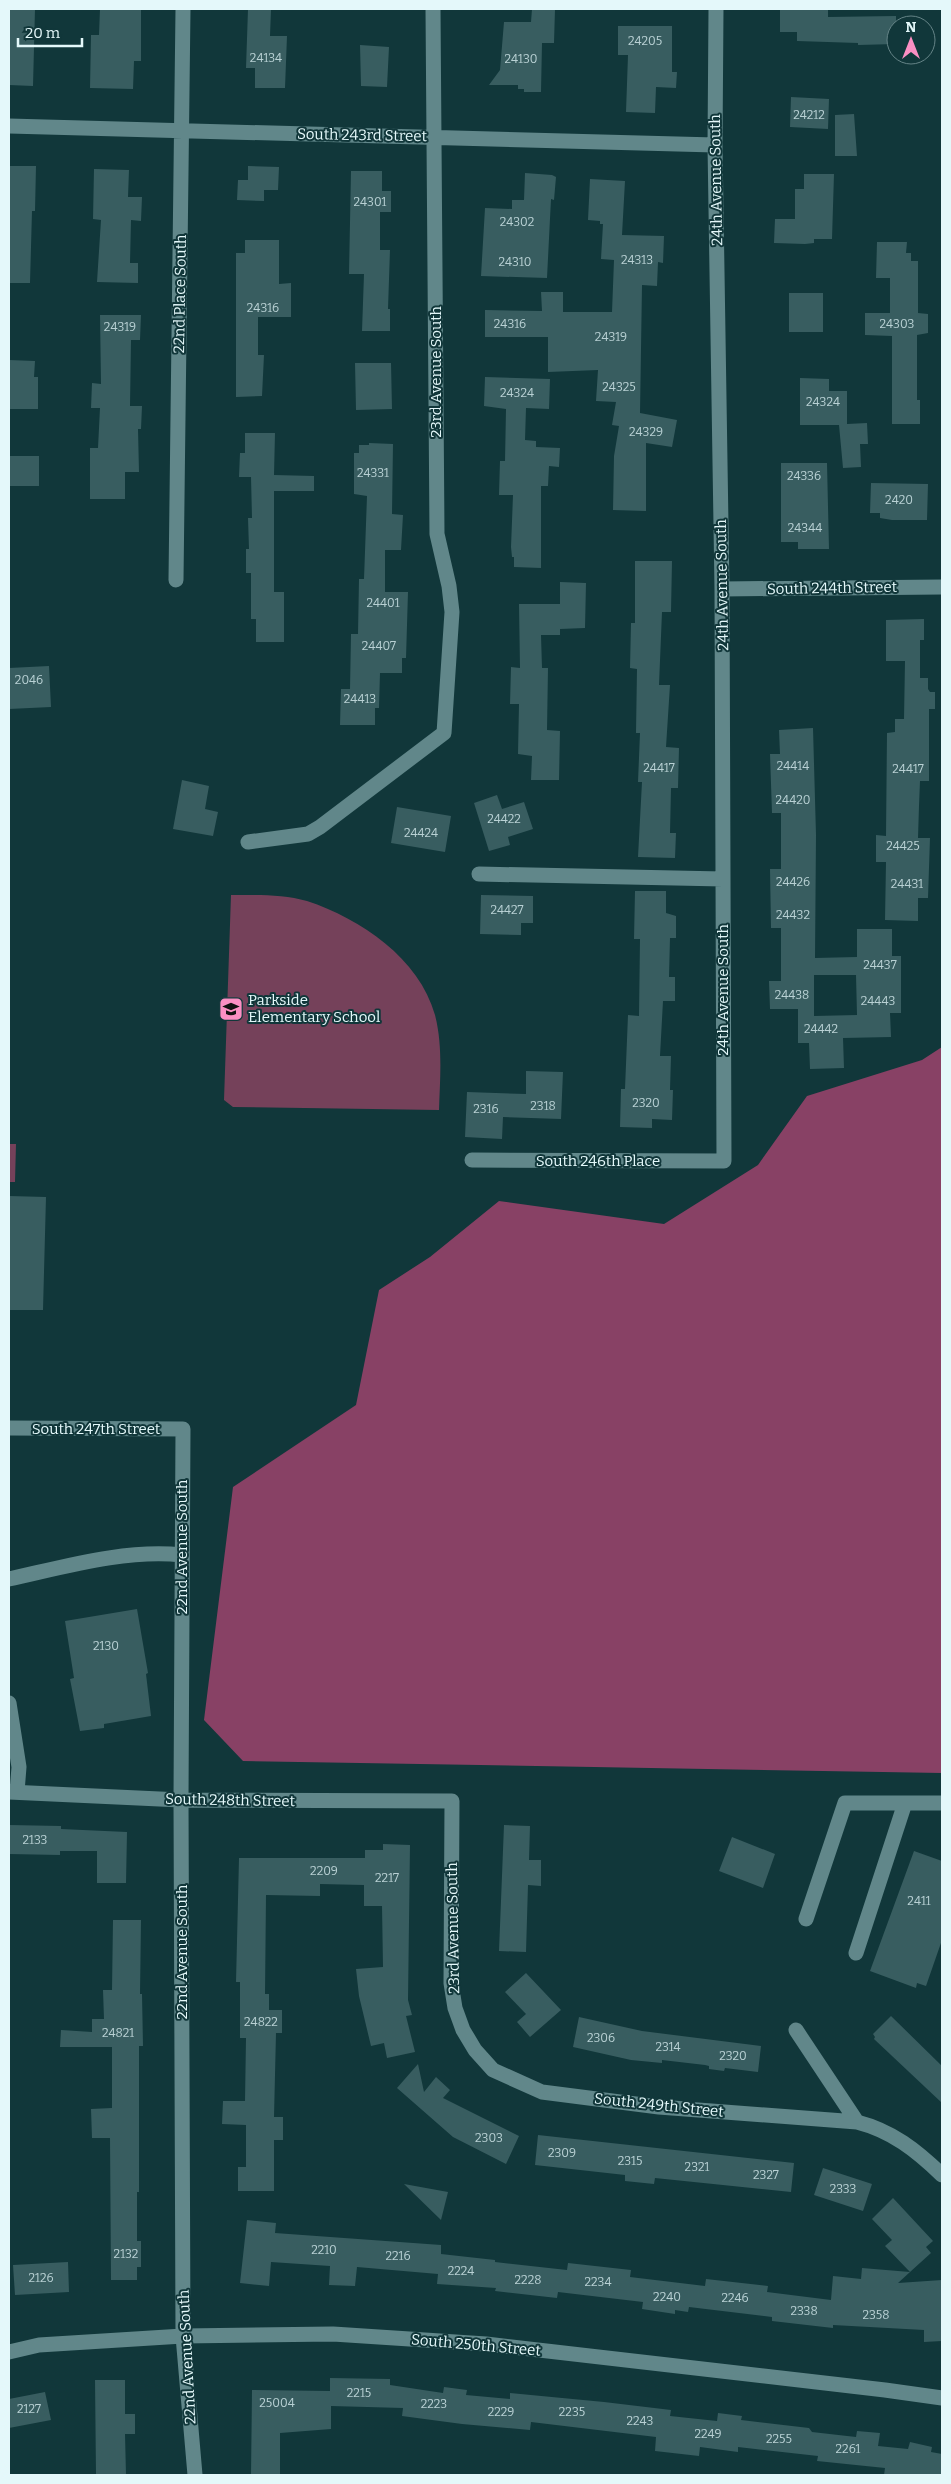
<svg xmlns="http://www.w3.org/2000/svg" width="951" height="2484" font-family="Bitter,serif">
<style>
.green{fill:#75415a}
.forest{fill:#884165}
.building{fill:#385d60;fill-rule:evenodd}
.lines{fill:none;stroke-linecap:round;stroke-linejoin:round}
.minor{stroke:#61878a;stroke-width:15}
.labels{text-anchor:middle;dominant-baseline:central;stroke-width:4;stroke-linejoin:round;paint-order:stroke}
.number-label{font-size:12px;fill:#b9d1d4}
.street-label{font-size:15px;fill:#e4f8fa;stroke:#11373a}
.poi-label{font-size:15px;fill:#e4f8fa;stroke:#11373a;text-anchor:start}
</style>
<rect width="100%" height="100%" fill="#11373a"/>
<!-- green -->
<path class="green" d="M231 895C255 895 283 894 307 901 361 919 419 958 435 1015 443 1046 440 1079 439 1110L233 1107 224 1100Z
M9 1144H16L15 1182H9Z"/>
<!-- forest -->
<path class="forest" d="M942 1047V1773L243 1761 204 1720 233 1487 356 1405 379 1290 430 1257 499 1201 664 1224 758 1165 807 1096 922 1060Z"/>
<!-- building -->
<path class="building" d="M9 9H35L33 86 9 85Z
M100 9H141V61H134L133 89 90 88 91 35H99Z
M248 9H271L270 36H287L285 88H255V68H246Z
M532 9H555L554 43H542L541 92H524V89H518V85H489L500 70 504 22H531Z
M780 9H828V17L896 16V44L858 45V43L797 41V32H780Z
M618 26H672V72H677L676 88 656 87 655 113 626 112 628 55H618Z
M360 45 389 47 387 87 361 86Z
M791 97 829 99 828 129 790 127Z
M854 114 857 156H835V115Z
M9 166H36L35 211H32L30 283H9Z
M248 166 279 167 278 190H264V201L237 200 238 180H248Z
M94 169 129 170 128 197H142L141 221 131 220 130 263H138V283L97 282 101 220 93 219Z
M351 171H382V191H391V212H380V250H390L388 309H390V331H362L364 274H349Z
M525 173 552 175 556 177 554 200 551 199 547 278 481 276 485 208 512 209V200H524Z
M804 174H834L832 239H814V243L805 244 774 243 775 219H795V189H804Z
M590 179 625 181 622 235 664 236 663 263 658 262 657 286 642 285 640 413 677 420 672 447 646 443V511L613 510 614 456 619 426 612 425 616 402 596 401 598 370 548 372V337H485V310L542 311 541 292H563V312H612L614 260 601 259 603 224H600V221L588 220Z
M245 240H279V284L291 283V317H258V355H264L262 396 236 397V253H245Z
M877 242H907L906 253H911V261H918V313L928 314V333L917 335V400H920V424H892V336L865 335V313H890V278H876Z
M789 293H823V332H789Z
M100 315H141L140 340H131L130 406H142L141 429H138L139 472H125V499H90V448H98L100 408H91L92 383 101 384Z
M9 360 35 361 34 377H38V409H9Z
M355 363H391L392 409 356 410Z
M485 377 550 379 549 409 526 408 525 440 536 441V447L560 448 559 467 549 466 548 486H541V568L514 567V557H512L511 547 513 495H499L500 461H505L506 409 484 406Z
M800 378 829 379V391H847V424L867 423 868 444H860L861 467 843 468 839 425H800Z
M245 433H275L274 475 314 476V491H274V592H284V642H256V619H251V573H246V549H249L248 518H252L251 477H239L240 453H245Z
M369 443 393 444 392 514 403 515 401 550H385V592H408L406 658H402V673H380L379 708H375V725H340L341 689H350L351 634H358L359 579H364L367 496 354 494V453H359V445H369Z
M9 456H39V486H9Z
M781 463H827L829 549H798V542H781Z
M871 483 928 484 927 520H892L880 518V513H870Z
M635 561H672L671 612H662L659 685H670L666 747 679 748 678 788H671L670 833H676L675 858 638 857 642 782H638L640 733H636L637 669 630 668 631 623H635Z
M560 582 586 583 585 628 560 629V635H541L542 668H548L547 730 560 731 559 780H531L532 756 518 754 519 704H510L511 667 520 668 519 604H560Z
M924 619V640H920V678H928V689L930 692H935V709H929V781H920L919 806 918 838H930L928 898H918V921L885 920 886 862H876V835L886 836 887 733 895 732V719H904L905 661H886V620Z
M49 666 51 707 9 709V668Z
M813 728 816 835 815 958 857 957V929H892V956H901V1013H890L891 1037 843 1038 844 1068 810 1069 809 1043H798V1009H770L769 981H781V928H771L770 869H781V813H772L770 754H780L779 730ZM814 975H856L857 1015 814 1016Z
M182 780 209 786 205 809 218 812 213 836 173 829Z
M497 795 502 809 524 802 533 829 508 837 510 845 489 851 474 803Z
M397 807 451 816 445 852 391 843Z
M635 891H666V913L676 916V938H670L669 977H675V1001H663L660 1056H671L670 1090H673L672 1120 652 1119V1128L620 1127 621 1089H625L628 1015 639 1016 640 939H634Z
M481 895 533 896V923H521V935L480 934Z
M526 1071 563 1072 561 1119 503 1117 502 1139 465 1137 467 1092 526 1094Z
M9 1196 46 1197 43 1310H9Z
M137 1609 148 1673 146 1674 151 1716 104 1724V1728L80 1731 70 1679 74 1678 65 1621Z
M9 1825 61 1826V1829L127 1832 126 1883H97V1851H60V1855L9 1854Z
M504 1825 530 1826 529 1860H541V1886L528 1885 526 1952 499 1951Z
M732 1837 775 1854 763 1888 719 1871Z
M383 1844 410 1845 408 2000 412 2015 406 2016 415 2052 387 2058 384 2043 371 2046 359 1996 356 1969 383 1967 382 1906H364V1885L320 1884V1896L266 1895 265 1994H269V2010H282V2033H276L274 2117H283V2140H274V2191H238V2167H246V2125L222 2124 223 2101H245L246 2038H240V1982H236L239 1858H365V1850H383Z
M914 1851 942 1861V1940L926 1986 917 1983 916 1988 870 1971Z
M113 1920H141L140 1994H142L143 2046H139V2192H137V2241H141V2267H137V2280H111L110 2138H92L91 2109 112 2108V2047H60L61 2030 92 2032V2019H104L103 1990H112Z
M526 1973 561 2010 530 2037 517 2022 526 2014 505 1992Z
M891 2016 942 2066V2103L874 2039 875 2037 873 2034Z
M579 2017 642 2031 761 2046 758 2072 725 2068 724 2071 709 2069V2066L705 2065 662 2060V2063L631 2060 573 2047Z
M418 2064 424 2092 436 2077 450 2090 443 2098 519 2136 506 2164 453 2137 397 2088Z
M538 2135 794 2163 791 2192 655 2178 654 2184 625 2181V2175L535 2165Z
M823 2168 872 2184 863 2211 814 2195Z
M404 2184 448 2192 441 2220Z
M893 2198 933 2241 926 2247 931 2253 910 2272 885 2246 892 2240 872 2219Z
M247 2220 276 2223 275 2233 441 2245V2254L495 2260V2262L567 2270 568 2263 631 2270 630 2277 705 2286 706 2279 768 2286 767 2292 831 2300 833 2276 861 2279 862 2268 910 2272 898 2283 942 2280V2341L924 2342V2330L833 2325V2328L772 2321V2317L689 2307 688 2312 675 2310V2314L642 2309 643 2302 558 2292 557 2298 495 2291 496 2288 437 2284 438 2274 357 2267 355 2286 329 2285 330 2266 271 2262 269 2286 240 2283Z
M68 2262 69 2292 15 2295 13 2265Z
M330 2378 390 2379V2385L443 2393 444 2387 467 2390 466 2395 510 2399V2393L604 2402 671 2410 670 2416 717 2421 718 2413 742 2416 741 2420 809 2428 812 2432 856 2437 857 2431 880 2433 878 2446 908 2449 910 2442 932 2447 931 2452 942 2454V2475H884L885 2468 817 2461 818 2456 738 2447V2452L700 2447 699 2456 655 2451 656 2437 531 2422 530 2430 462 2424 402 2416 403 2408 331 2406V2429L280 2433V2475H251L252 2390 330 2391Z
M95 2380H125V2414H135V2434H125L126 2475H96Z
M45 2392 51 2420 9 2428V2399Z"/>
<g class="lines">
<!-- minor -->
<path class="minor" d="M9 126 715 145
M176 580 183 9
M722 589 942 587
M248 842 308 834 320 827 444 733 452 612 449 586 437 534 433 9
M479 874 723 879
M472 1160 724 1161 722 589 715 145 716 9
M9 1428 183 1429 181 1800 183 2336 195 2475
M9 1579C64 1567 125 1549 182 1555
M9 1703 19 1767 17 1792
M9 1792 181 1800 452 1801 451 1983 455 2008 463 2030 475 2050 493 2070 542 2092 659 2107 857 2122
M806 1919 845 1803H942
M856 1953 905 1803
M796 2030 857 2122C892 2131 916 2150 942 2175
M9 2352 39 2345 183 2336 333 2334 486 2344 885 2390 942 2398"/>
</g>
<!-- icons -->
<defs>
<g id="school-square" transform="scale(1.25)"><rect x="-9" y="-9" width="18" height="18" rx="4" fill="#fb8fc3" stroke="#11373a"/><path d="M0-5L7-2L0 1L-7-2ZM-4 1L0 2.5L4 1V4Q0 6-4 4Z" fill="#111"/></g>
</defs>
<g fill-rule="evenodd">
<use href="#school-square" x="231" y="1009"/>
</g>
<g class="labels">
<!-- number labels -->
<g class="number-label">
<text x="645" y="41">24205</text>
<text x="266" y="58">24134</text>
<text x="521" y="59">24130</text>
<text x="809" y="115">24212</text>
<text x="370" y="202">24301</text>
<text x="517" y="222">24302</text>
<text x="637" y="260">24313</text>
<text x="515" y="262">24310</text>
<text x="263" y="308">24316</text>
<text x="510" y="324">24316</text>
<text x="897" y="324">24303</text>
<text x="120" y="327">24319</text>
<text x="611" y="337">24319</text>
<text x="619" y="387">24325</text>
<text x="517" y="393">24324</text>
<text x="823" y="402">24324</text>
<text x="646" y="432">24329</text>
<text x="373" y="473">24331</text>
<text x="804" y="476">24336</text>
<text x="899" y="500">2420</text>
<text x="805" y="528">24344</text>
<text x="383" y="603">24401</text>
<text x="379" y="646">24407</text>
<text x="29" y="680">2046</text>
<text x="360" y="699">24413</text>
<text x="793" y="766">24414</text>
<text x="659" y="768">24417</text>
<text x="908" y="769">24417</text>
<text x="793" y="800">24420</text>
<text x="504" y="819">24422</text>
<text x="421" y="833">24424</text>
<text x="903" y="846">24425</text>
<text x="793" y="882">24426</text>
<text x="907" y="884">24431</text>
<text x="507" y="910">24427</text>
<text x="793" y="915">24432</text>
<text x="880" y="965">24437</text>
<text x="792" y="995">24438</text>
<text x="878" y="1001">24443</text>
<text x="821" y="1029">24442</text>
<text x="646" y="1103">2320</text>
<text x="543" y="1106">2318</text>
<text x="486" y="1109">2316</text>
<text x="106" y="1646">2130</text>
<text x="35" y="1840">2133</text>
<text x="324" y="1871">2209</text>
<text x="387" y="1878">2217</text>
<text x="919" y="1901">2411</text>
<text x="261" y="2022">24822</text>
<text x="118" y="2033">24821</text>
<text x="601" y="2038">2306</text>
<text x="668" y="2047">2314</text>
<text x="733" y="2056">2320</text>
<text x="489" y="2138">2303</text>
<text x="562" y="2153">2309</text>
<text x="630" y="2161">2315</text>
<text x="697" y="2167">2321</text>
<text x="766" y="2175">2327</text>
<text x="843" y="2189">2333</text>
<text x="324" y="2250">2210</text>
<text x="126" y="2254">2132</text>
<text x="398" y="2256">2216</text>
<text x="461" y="2271">2224</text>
<text x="41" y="2278">2126</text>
<text x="528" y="2280">2228</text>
<text x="598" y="2282">2234</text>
<text x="667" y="2297">2240</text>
<text x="735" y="2298">2246</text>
<text x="804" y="2311">2338</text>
<text x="876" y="2315">2358</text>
<text x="359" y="2393">2215</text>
<text x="277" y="2403">25004</text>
<text x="434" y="2404">2223</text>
<text x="29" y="2409">2127</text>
<text x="501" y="2412">2229</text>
<text x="572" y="2412">2235</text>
<text x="640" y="2421">2243</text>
<text x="708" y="2434">2249</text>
<text x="779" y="2439">2255</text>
<text x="848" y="2449">2261</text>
</g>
<!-- street labels -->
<g class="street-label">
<text transform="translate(362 135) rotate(1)">South 243rd Street</text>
<text transform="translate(716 180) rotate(-91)">24th Avenue South</text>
<text transform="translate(180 294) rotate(-89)">22nd Place South</text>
<text transform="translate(436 372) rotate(-90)">23rd Avenue South</text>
<text transform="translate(722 585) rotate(-91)">24th Avenue South</text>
<text transform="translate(832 588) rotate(-1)">South 244th Street</text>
<text transform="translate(723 990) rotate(-90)">24th Avenue South</text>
<text x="598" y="1161">South 246th Place</text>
<text x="96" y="1429">South 247th Street</text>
<text transform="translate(182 1547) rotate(-90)">22nd Avenue South</text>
<text transform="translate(230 1800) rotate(1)">South 248th Street</text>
<text transform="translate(453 1928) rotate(-91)">23rd Avenue South</text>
<text transform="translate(182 1952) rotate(-90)">22nd Avenue South</text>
<text transform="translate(659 2105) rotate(6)">South 249th Street</text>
<text transform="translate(476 2345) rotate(5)">South 250th Street</text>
<text transform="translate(187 2357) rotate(-93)">22nd Avenue South</text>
</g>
<!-- poi labels -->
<g class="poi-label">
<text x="248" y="1000">Parkside<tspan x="248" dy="17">Elementary School</tspan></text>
</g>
</g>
<!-- border -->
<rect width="951" height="2484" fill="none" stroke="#e4f8fa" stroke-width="20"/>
<!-- north arrow -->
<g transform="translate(911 40)"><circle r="24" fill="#11373a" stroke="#658487"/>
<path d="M0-4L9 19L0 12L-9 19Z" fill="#fb8fc3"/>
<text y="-8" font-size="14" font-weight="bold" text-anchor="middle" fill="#e4f8fa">N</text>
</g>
<!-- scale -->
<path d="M18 38v8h64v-8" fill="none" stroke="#e4f8fa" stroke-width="2.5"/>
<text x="25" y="38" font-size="15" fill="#e4f8fa" stroke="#11373a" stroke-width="4" paint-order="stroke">20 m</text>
</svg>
